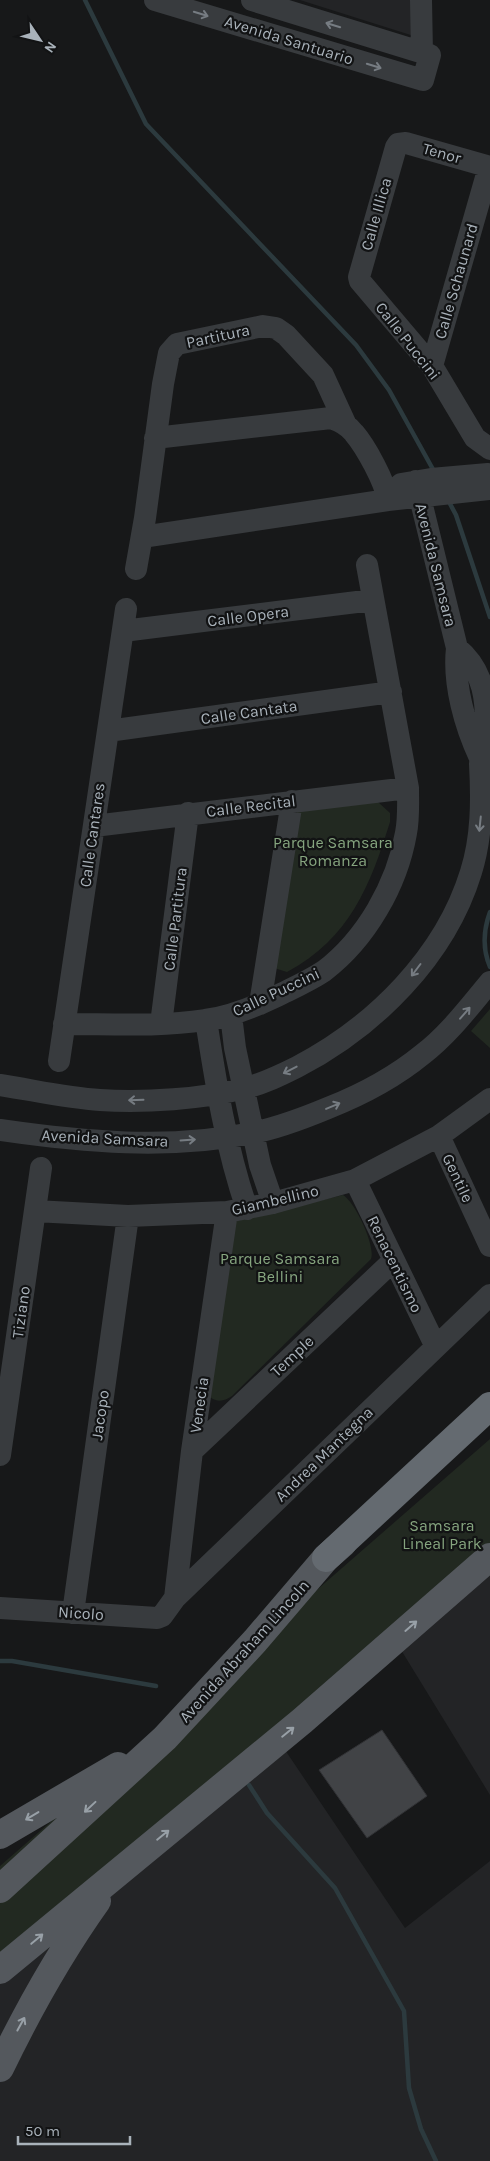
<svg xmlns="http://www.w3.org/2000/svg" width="490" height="2161" font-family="Karla,sans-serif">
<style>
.built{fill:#232426}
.green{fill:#222921}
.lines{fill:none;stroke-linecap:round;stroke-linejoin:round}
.stream{stroke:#2c3a3e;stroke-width:4.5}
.building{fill:#414346;stroke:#313235}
.minor{stroke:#383b3e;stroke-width:22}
.major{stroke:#54585d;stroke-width:28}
.highway{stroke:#646a70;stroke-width:28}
.oneway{stroke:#767c82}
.oneway2{stroke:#98a0a7}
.labels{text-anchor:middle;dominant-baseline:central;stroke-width:4.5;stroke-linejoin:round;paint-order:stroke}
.street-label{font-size:16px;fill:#a9b2ba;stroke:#121314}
.park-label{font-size:16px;fill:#86a57f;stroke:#121314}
</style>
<rect width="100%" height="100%" fill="#171819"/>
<!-- built -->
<path class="built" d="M300 0H419L417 37Z
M490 1565V1795L398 1645Z
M279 1741 405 1928 490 1861V2161H0V1980Z"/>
<!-- green -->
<path class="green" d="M378 802 390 813V822C370 886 350 938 287 972L274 968 297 811Z
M490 1009V1048L471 1031Z
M343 1195C355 1202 376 1246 371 1259L232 1396C224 1401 218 1403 210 1397L233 1222Z
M490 1439V1546L0 1962V1866Z"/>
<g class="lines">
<!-- stream -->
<path class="stream" d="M85 0 146 124 356 345 389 390 435 473
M448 500 456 515 490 617
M490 912C483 931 482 948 490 967
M0 1661H12L156 1686
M249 1785 267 1813 335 1888 404 2011 409 2088 421 2129 436 2161"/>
</g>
<!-- building -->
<path class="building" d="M382 1730 427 1796 367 1838 319 1770Z"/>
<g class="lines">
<!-- minor -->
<path class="minor" d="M155 0 423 80 430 55 252 0
M421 0 422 53
M490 167 406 143 398 144 396 147 359 277 360 281 432 366 475 438 490 449
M432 366 489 167
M155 438 331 418C340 421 348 425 354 433 366 447 385 482 388 500
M416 481 457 648C453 684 465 726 480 758
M401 484 431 479 488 474
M142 537 388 500 489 489
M136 569 145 518 163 384 169 353 177 344 263 326 276 328 286 335 323 375 346 425
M123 631 373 600
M108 731 391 692
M94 826 408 788
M260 1004 292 801
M231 1015 235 1048 260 1165 273 1203
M206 1020C216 1084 226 1148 247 1209
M64 1024C111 1024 159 1027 205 1020 230 1017 254 1007 277 996 293 988 309 981 324 971 366 939 397 885 406 833 409 818 408 803 408 788L367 565
M161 1024 188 813
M59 1061 126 609
M0 1085C33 1090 66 1098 100 1100 143 1103 204 1099 245 1088 263 1084 281 1075 297 1067 374 1027 445 957 471 872 482 837 482 800 480 764 480 754 486 746 486 736 487 702 485 671 457 648
M0 1130C83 1142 169 1150 252 1133 278 1128 304 1118 328 1108 361 1095 395 1077 423 1054 449 1034 469 1007 490 982
M439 1136 490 1246
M355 1180 436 1347
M35 1211 128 1216 227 1212 273 1203 355 1180 439 1136 490 1099
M192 1451 393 1261
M0 1455 41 1168
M175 1598 192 1451 227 1212
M0 1608 157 1618 162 1616 175 1598 490 1295
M73 1613 128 1216"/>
<!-- major -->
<path class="major" d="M0 1835 118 1766
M0 1889 165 1738 255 1641 326 1558 343 1543
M0 1970 302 1721 490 1557
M0 2068C28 2010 60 1953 97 1901"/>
<!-- highway -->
<path class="highway" d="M326 1558 490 1406"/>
</g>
<!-- one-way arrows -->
<defs><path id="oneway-shaft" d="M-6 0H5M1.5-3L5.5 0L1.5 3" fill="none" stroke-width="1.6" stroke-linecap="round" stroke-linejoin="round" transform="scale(1.25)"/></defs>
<g class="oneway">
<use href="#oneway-shaft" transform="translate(201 14) rotate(17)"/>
<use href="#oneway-shaft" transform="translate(333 25) rotate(-163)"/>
<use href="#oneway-shaft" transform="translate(374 66) rotate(17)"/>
<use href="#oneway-shaft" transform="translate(480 824) rotate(96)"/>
<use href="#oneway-shaft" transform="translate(416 970) rotate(127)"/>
<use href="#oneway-shaft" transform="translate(465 1013) rotate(-49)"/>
<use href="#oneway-shaft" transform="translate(290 1070) rotate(153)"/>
<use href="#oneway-shaft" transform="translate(136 1100) rotate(178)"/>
<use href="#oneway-shaft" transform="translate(333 1106) rotate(-23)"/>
<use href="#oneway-shaft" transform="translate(188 1140) rotate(-4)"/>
</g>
<g class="oneway2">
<use href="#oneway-shaft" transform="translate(411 1626) rotate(-41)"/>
<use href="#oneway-shaft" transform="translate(288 1732) rotate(-39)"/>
<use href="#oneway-shaft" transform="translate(90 1807) rotate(137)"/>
<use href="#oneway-shaft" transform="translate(32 1816) rotate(149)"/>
<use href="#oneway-shaft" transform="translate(163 1835) rotate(-39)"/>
<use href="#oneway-shaft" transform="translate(37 1939) rotate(-40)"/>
<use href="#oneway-shaft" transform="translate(21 2024) rotate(-61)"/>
</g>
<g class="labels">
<!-- street labels -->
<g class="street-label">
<text transform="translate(289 40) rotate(17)">Avenida Santuario</text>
<text transform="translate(442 153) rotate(16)">Tenor</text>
<text transform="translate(376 214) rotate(-74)">Calle Illica</text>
<text transform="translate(456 281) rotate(-74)">Calle Schaunard</text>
<text transform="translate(218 336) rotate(-12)">Partitura</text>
<text transform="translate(408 341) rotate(52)">Calle Puccini</text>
<text transform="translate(436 565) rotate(76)">Avenida Samsara</text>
<text transform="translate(248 616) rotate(-7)">Calle Opera</text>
<text transform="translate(249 712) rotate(-8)">Calle Cantata</text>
<text transform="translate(251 806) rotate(-7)">Calle Recital</text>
<text transform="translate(92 835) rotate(-82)">Calle Cantares</text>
<text transform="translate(175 919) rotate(-83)">Calle Partitura</text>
<text transform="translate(276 992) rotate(-25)">Calle Puccini</text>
<text transform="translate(105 1138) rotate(3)">Avenida Samsara</text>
<text transform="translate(458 1178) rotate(65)">Gentile</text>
<text transform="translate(275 1200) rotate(-13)">Giambellino</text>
<text transform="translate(395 1264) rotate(64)">Renacentismo</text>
<text transform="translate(21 1312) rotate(-82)">Tiziano</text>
<text transform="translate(292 1356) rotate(-43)">Temple</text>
<text transform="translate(199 1405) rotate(-82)">Venecia</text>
<text transform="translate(100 1415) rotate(-82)">Jacopo</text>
<text transform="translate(324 1454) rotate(-44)">Andrea Mantegna</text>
<text transform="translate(81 1613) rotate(4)">Nicolo</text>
<text transform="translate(244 1651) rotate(-48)">Avenida Abraham Lincoln</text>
</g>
<!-- park labels -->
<g class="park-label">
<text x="333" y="842">Parque Samsara<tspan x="333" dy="18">Romanza</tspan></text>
<text x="280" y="1258">Parque Samsara<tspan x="280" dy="18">Bellini</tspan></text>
<text x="442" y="1525">Samsara<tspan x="442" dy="18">Lineal Park</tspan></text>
</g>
</g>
<!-- north arrow -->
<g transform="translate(40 40) rotate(125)" stroke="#121314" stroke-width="4" paint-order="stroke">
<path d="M0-4L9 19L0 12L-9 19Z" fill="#a9b2ba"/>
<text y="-8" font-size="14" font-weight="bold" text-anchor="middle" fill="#a9b2ba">N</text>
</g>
<!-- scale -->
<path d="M18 2136v8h112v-8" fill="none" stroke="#a9b2ba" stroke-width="2.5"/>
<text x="25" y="2136" font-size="15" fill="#a9b2ba" stroke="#121314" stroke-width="4" paint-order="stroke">50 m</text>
</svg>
